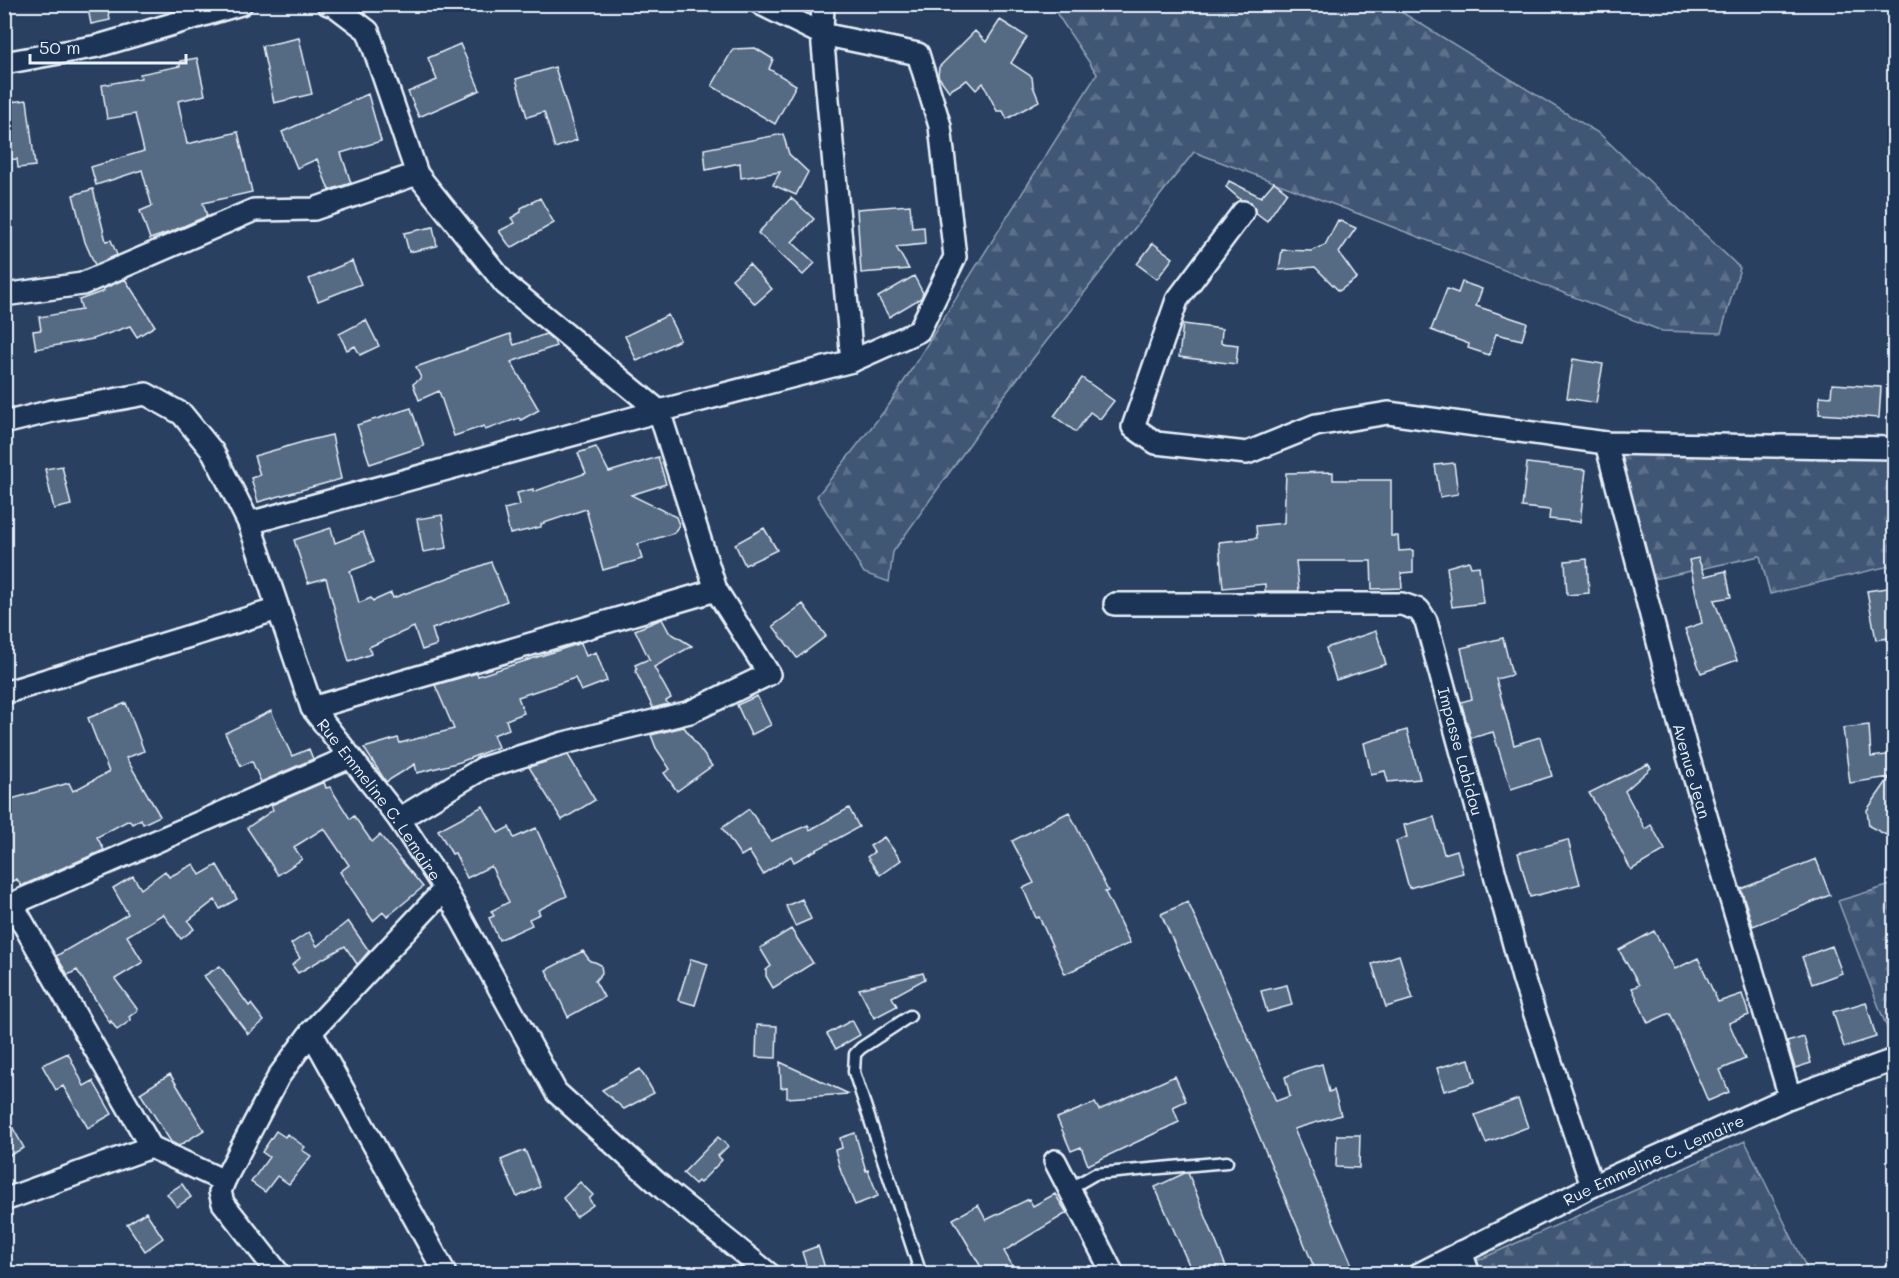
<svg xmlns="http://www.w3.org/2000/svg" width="1899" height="1278" font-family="Mali,sans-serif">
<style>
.forest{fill:url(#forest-firs);stroke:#94a4b6;stroke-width:1.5}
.building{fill:#556a83;stroke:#e8f1f8;stroke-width:1.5}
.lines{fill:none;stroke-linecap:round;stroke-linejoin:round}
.lane-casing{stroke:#e8f1f8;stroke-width:15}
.street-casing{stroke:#e8f1f8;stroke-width:26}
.lane{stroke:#1d3557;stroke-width:10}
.street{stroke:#1d3557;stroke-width:21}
.labels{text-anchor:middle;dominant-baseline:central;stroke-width:5;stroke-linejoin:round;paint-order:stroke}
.street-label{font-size:16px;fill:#e8f1f8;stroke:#1d3557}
</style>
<defs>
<pattern id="forest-firs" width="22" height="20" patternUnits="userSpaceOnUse" patternTransform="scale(1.5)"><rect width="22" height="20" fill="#415774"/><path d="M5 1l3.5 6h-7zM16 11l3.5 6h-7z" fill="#5c7089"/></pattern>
</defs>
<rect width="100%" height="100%" fill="#294061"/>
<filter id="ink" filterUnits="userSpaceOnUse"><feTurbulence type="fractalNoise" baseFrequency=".0167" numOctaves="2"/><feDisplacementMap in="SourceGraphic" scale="12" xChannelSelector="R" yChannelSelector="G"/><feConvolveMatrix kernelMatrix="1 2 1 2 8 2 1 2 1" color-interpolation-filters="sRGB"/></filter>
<g filter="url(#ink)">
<!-- forest -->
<path class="forest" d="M1051 5H1390L1600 134 1740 268 1721 333 1662 331 1359 214 1194 152 1003 397 893 552 889 582 864 573 817 496 889 405 1097 74Z
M1617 448 1894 458V565L1770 594 1760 556 1649 580Z
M1894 884V1046L1838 901Z
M1745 1141 1809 1273 1457 1274 1456 1270Z"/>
<!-- building -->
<path class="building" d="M87 4H107L110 20 91 24Z
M1000 20 1027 37 1011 63 1032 77 1033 86 1039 101 1007 119 1003 111H997L983 83 976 90 967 80 949 91 938 76 939 67 975 31 986 42Z
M299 38 312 94 274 103 262 46Z
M460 44 480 90 419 117 408 92 437 80 428 58Z
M755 48 773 59 769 69 796 85 775 124 712 86 733 49Z
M197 58 205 95 178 101 187 144 238 132 252 192 203 203 207 216 170 232 150 239 140 211 152 206 142 170 96 185 91 167 144 151 135 114 107 119 102 85 141 78 140 74 180 66V61Z
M555 67 577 140 555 148 544 112 527 117 516 79Z
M368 94 381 141 341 153 351 183 329 190 317 159 297 168 282 132Z
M27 100 35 166 18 168 17 159 4 160V113H11L10 102Z
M783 134 789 154 808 172 796 195 773 185 780 172 741 178 740 163 706 170 704 149Z
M1229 181 1261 197 1274 182 1287 192 1267 221 1255 212 1251 202 1241 200 1226 187Z
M93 189 106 241 111 240 117 255 95 265 85 242 73 195Z
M540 198 554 223 511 248 499 231 515 223 511 218 521 212V208Z
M791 198 814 219 792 242 815 263 803 275 758 233Z
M910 205 912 228 924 227 925 244 896 247 909 269 861 273 857 209Z
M1338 220 1356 228 1339 253 1357 278 1339 291 1315 267 1279 270 1282 250 1311 251 1325 245Z
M433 227 437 246 409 252 404 233Z
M1153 243 1173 258 1157 279 1137 264Z
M352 261 361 284 318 301 309 279Z
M749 264 772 289 755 304 732 279Z
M914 276 923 293 921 298 889 317 878 297Z
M125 279 155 326 137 337 130 326 93 339 36 349 33 331 41 330 39 317 82 310 79 300 104 291 103 289Z
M1462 282 1482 289 1476 306 1527 323 1522 340 1496 334 1489 355 1468 348 1469 344 1431 330 1447 289 1458 293Z
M668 315 680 340 637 361 625 336Z
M366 320 379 346 360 355 355 346 347 350 339 334Z
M1183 324 1222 329 1221 343 1238 345 1236 364 1179 357Z
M510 334 514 345 546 334 554 341 556 346 511 362 539 410 521 420 519 418 485 430 484 426 454 436 439 391 419 400 413 384 421 378 416 367Z
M1573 359 1603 364 1596 403 1567 398Z
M1082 378 1114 401 1100 419 1090 412 1076 432 1054 416Z
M1832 384 1881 387 1879 418 1819 414 1820 396 1831 397Z
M411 408 424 446 370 464 357 425Z
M332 435 341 479 258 502 251 478 260 475 254 456 306 441Z
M596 447 609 472 658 457 666 484 631 495 676 517 679 525 674 533 638 544 642 559 603 570 586 509 541 524V527L510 534 504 509 520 505 517 493 533 489V492L586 473 578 453Z
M1454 463 1458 494 1440 497 1435 465Z
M1527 463 1586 470 1580 522 1549 519 1550 510 1522 507Z
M62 466 71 505 54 509 45 469Z
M1333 472V480H1391V536H1398L1399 551 1413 550V572L1401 573 1402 588 1372 589 1371 561H1296L1299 591H1265V584L1223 588 1219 542 1257 538 1256 526 1284 523 1286 473Z
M442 515 447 548 423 552 417 519Z
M331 528 335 543 363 532 374 562 350 571 359 603 371 598 373 601 391 593 393 598 491 562 507 601 432 629 437 645 422 650 414 627 369 647 371 654 349 662 326 578 308 583 294 540Z
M764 528 777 550 745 565 735 544Z
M1698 558 1705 576 1726 571 1731 597 1714 600 1737 660 1701 673 1685 629 1702 623 1689 560Z
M1587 559 1589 593 1567 595 1565 561Z
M1469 561 1471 567 1479 566 1483 603 1452 607 1447 567Z
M1894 587V637L1876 640 1867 591Z
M803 604 826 636 797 658 773 626Z
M662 619 669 632 692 646 654 667 671 698 666 701 668 704 653 708 635 670 637 669 635 665 649 659 650 661 635 630Z
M1376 631 1386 664 1336 680 1326 648Z
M1503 638 1512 675 1496 679 1514 745 1540 737 1552 776 1511 789 1493 732 1471 738 1461 702 1472 699 1461 648Z
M581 643 586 656 596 652 607 681 581 691 575 678 518 697 524 713 506 720 509 729 493 735 498 747 460 762 417 773 415 764 386 782 364 748 398 738 400 743 454 729 435 685 477 673 478 676Z
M757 696 771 725 751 735 737 705Z
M126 703 144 751 126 758 160 816 143 824 141 819 132 824 129 820 97 837 104 850 21 886 17 879 4 885V801L69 783 73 791 109 772 88 718Z
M271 711 292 756 309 749 313 759 261 782 252 761 241 766 225 733Z
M1869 725 1871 757 1894 754V839L1869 826 1867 810 1890 777 1850 783 1843 728Z
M684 727 712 766 677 791 664 773 670 769 656 748 651 735Z
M1407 730 1420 779 1388 782 1385 771 1371 774 1364 743Z
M568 755 595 800 562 820 529 767Z
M1648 764 1651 768 1625 791 1645 829 1651 825 1665 850 1631 870 1605 819 1589 793Z
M324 782 326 788 330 787 350 819 354 816 372 842 380 835 423 887 387 917 383 912 373 921 340 872 349 865 324 828 294 847 302 859 278 875 247 828 273 810 271 805Z
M483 806 498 833 509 827 514 838 536 828 567 896 538 910 540 914 529 919 532 925 499 940 489 918 494 916 491 911 509 902 491 866 467 878 455 853 452 854 438 830Z
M849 808 859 827 794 862 791 856 763 874 749 851 741 856 722 828 749 809 771 841 808 825 810 830Z
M1069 812 1108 891 1105 892 1130 943 1065 974 1039 917 1036 918 1023 888 1034 883 1012 841Z
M1434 817 1444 854 1457 850 1463 873 1409 888 1396 841 1407 837 1404 825Z
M884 837 901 860 880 875 867 857 874 852 870 846Z
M1568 840 1580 884 1530 897 1518 853Z
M1816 859 1830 895 1753 926 1741 889Z
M194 864 200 875 217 865 237 899 220 909 215 900 188 921 194 929 181 939 163 914 127 936 143 962 115 979 138 1010 129 1017 131 1020 117 1030 111 1021 110 1023 77 970 68 975 56 956 128 914 113 888 133 876 141 889 165 871 169 877Z
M802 899 811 919 795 926 786 906Z
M1188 902 1276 1101 1290 1096 1285 1077 1301 1070 1322 1064 1329 1092 1334 1090 1341 1115 1294 1129 1356 1274H1317L1239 1088 1161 914Z
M348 921 369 951 359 963 357 964 345 946 298 973 292 965 300 958 291 944 309 932 317 946Z
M791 929 813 963 773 988 766 976V970L771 966 760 948Z
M1654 931 1675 969 1698 958 1718 1002 1742 994 1749 1015 1729 1023 1745 1059 1720 1070 1729 1092 1708 1101 1670 1013 1648 1023 1632 988 1639 985 1619 950Z
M1832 946 1842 973 1812 984 1802 957Z
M583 951 590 961 595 962 601 965 602 973 595 981 604 997 568 1017 546 970Z
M1399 955 1413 999 1386 1007 1372 964Z
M691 959 708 964 695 1005 678 1000Z
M220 966 249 1006 251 1004 264 1021 248 1034 204 976Z
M923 973 925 979 892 997 897 1006 874 1018 859 989Z
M1287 985 1292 1005 1267 1012 1261 991Z
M1866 1002 1876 1037 1844 1047 1833 1012Z
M852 1020 860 1035 836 1049 827 1034Z
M757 1025 777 1026 776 1058 756 1057Z
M1804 1037 1811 1063 1795 1068 1787 1042Z
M68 1053 84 1086 93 1081 112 1114 88 1128 63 1086 56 1090 42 1065Z
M1469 1059 1475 1082 1444 1091 1437 1068Z
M780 1062 849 1094 787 1098V1087L781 1088Z
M640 1069 654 1093 624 1109 602 1090Z
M170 1074 204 1130 179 1146 171 1142 140 1093Z
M1175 1076 1186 1101 1173 1107 1179 1122 1088 1165 1081 1147 1071 1151 1057 1118 1095 1103 1099 1110Z
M1518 1099 1528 1127 1486 1143 1475 1115Z
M4 1112 24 1148 4 1158Z
M276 1131 285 1137 287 1134 305 1147 302 1150 311 1156 289 1184 277 1176 265 1192 251 1182 269 1157 262 1152Z
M855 1133 866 1171 868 1170 878 1196 855 1205 841 1172 835 1150 842 1148 840 1138Z
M1337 1135H1360L1359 1168 1336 1167Z
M718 1137 728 1146 718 1156 722 1160 700 1183 698 1181 695 1184 683 1173Z
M525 1150 540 1187 517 1197 501 1160Z
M1185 1173H1188L1229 1274H1193L1155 1187Z
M580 1182 593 1195 589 1199 593 1205 576 1217 563 1198Z
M182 1184 191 1197 177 1207 167 1194Z
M1055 1194 1067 1213 1004 1251 1017 1274H985L953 1219 978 1205 986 1220 1029 1199 1033 1206Z
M146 1212 163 1238 145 1251 127 1224Z
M818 1246 827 1274H809L802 1252Z"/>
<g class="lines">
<!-- lane casing -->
<g class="lane-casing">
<path id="lane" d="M910 1016 861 1048 855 1054 854 1072 921 1274
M1069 1189 1095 1174 1227 1162"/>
</g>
<!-- street casing -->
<g class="street-casing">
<g id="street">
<path d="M328 4 335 6 368 31 417 174 505 284 659 411 716 590 769 674 690 712 564 743 483 768 399 819"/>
<path d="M761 4 822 34 918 54 940 126 955 257 919 331 852 361"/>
<path d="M4 63 98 46 241 4"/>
<path d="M1243 212 1177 300 1133 427 1156 443 1247 453 1316 425 1388 413 1606 443 1894 448"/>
<path d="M4 295 82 284 254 210 314 209 417 174"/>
<path id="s1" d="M4 423 52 411 146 394 182 414 213 452 249 523 312 708 399 819 445 889 556 1092 664 1189 769 1274"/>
<path id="s2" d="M1606 443 1686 749 1790 1097"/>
<path d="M249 523 659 411 852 361 822 34 823 4"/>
<path id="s3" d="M1115 604H1402L1419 610 1426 621 1524 981 1592 1186"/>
<path d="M4 693 278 609"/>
<path d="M312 708 716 590"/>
<path d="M311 1032 444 1271"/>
<path d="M151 1147 12 904 350 757"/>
<path d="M1055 1161 1113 1274"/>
<path d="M4 1200 151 1147 224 1181"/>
<path d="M1461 1252 1469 1274"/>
<path d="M279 1274 223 1203 220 1192 224 1181 279 1076 311 1032 445 889"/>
<path id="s4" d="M1419 1274 1592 1186 1790 1097 1894 1060"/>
</g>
</g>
<!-- lane -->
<use href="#lane" class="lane"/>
<!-- street -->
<use href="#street" class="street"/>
</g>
</g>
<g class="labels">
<!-- street labels -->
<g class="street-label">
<text stroke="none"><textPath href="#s3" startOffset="453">Impasse Labidou</textPath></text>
<text stroke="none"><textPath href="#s2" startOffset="339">Avenue Jean</textPath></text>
<text stroke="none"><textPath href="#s1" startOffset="624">Rue Emmeline C. Lemaire</textPath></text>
<text stroke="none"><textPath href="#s4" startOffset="261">Rue Emmeline C. Lemaire</textPath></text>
</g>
</g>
<!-- margin -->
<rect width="1899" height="1278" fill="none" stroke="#1d3557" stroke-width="24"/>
<rect x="12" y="12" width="1875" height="1254" fill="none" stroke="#e8f1f8" stroke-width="2" filter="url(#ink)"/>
<!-- scale -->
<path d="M30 54v9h156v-9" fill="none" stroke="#e8f1f8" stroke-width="3"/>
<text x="39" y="54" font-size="18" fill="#e8f1f8" stroke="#1d3557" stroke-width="4.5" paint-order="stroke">50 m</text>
</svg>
